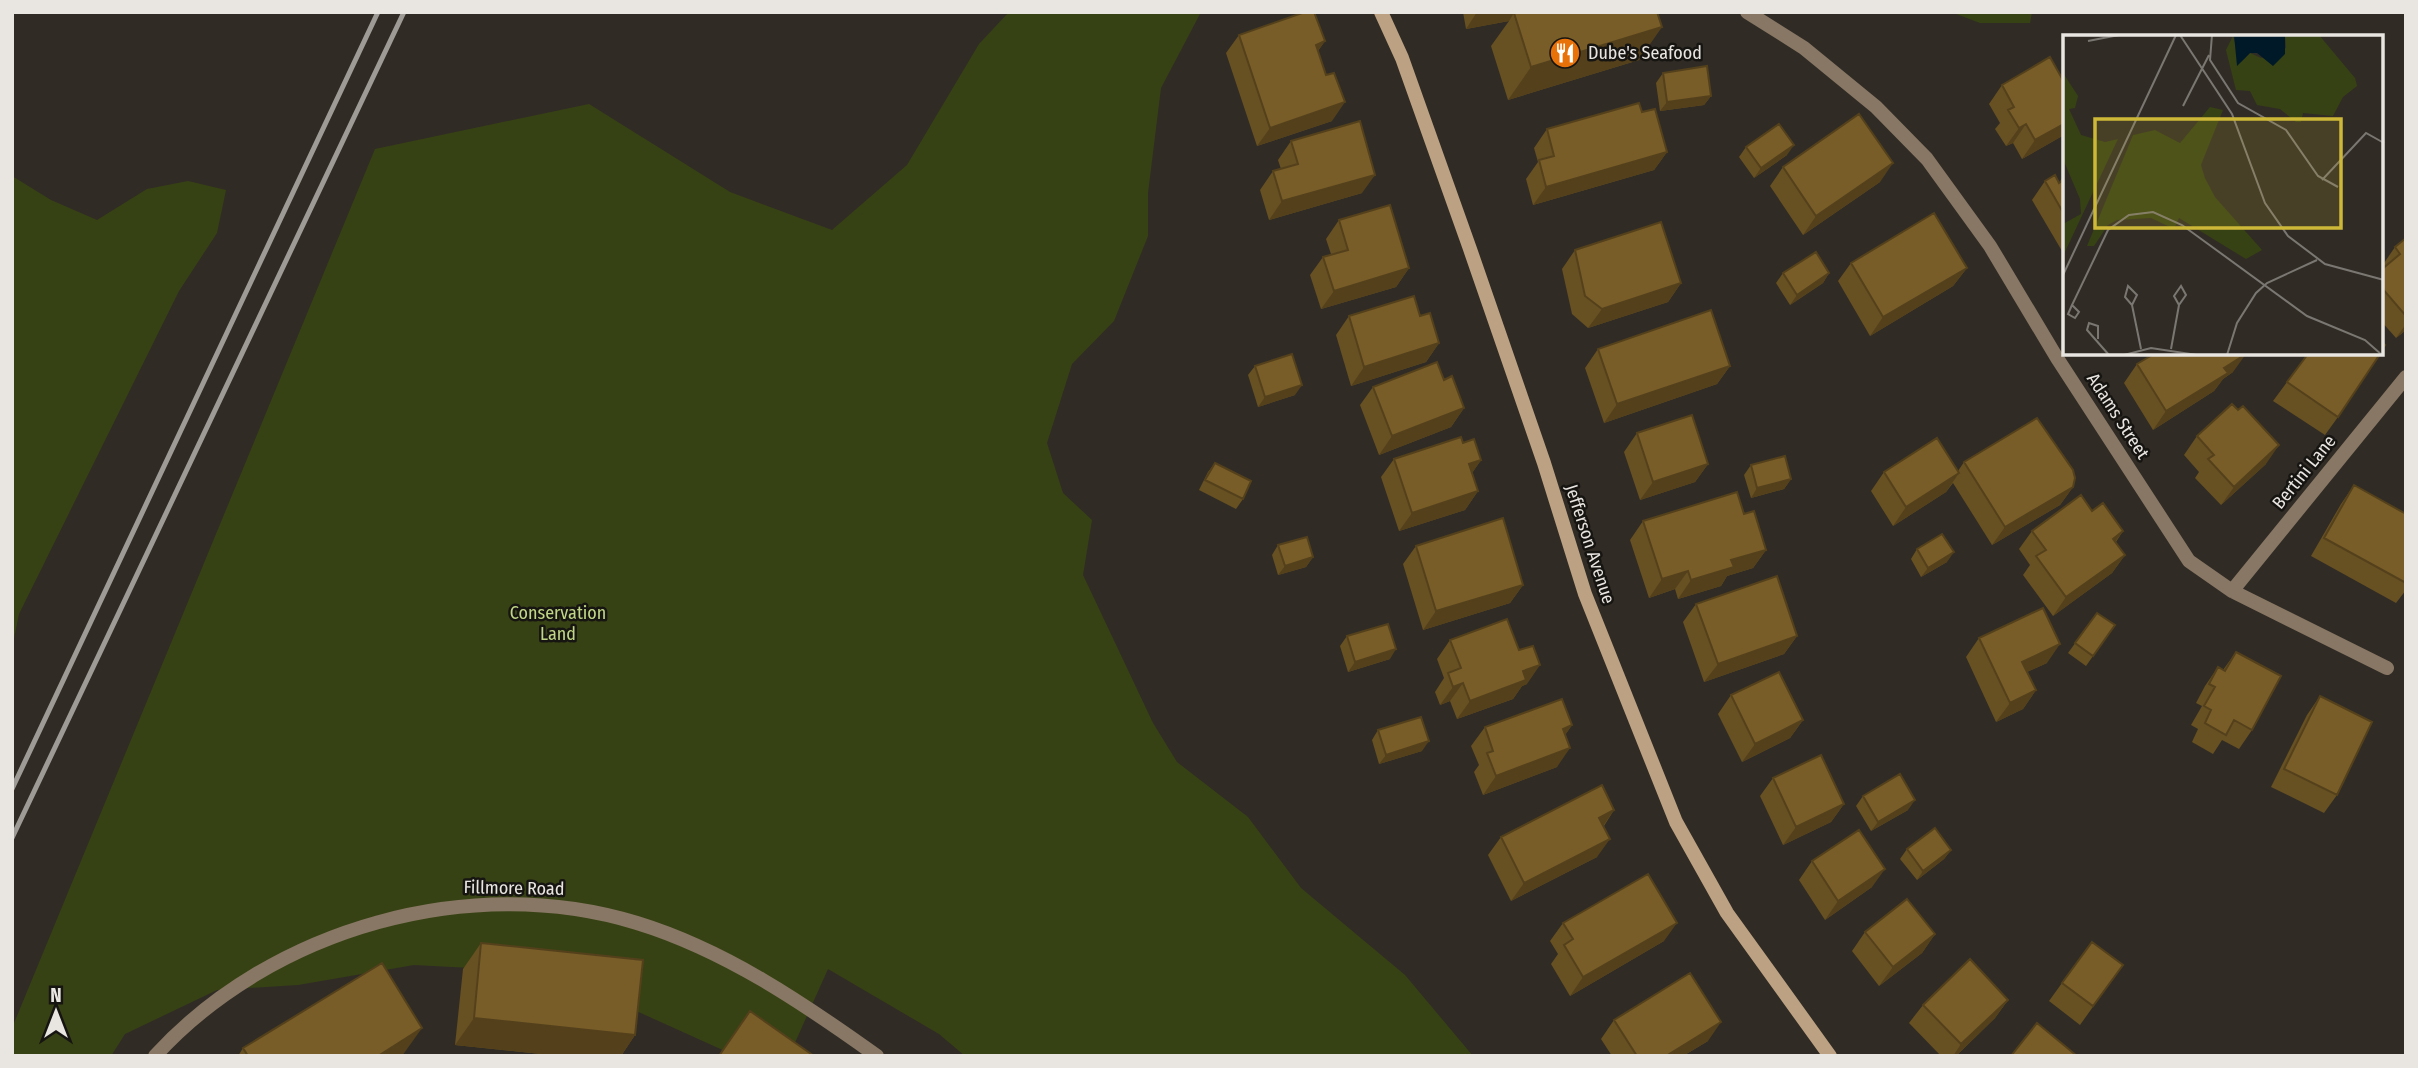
<svg xmlns="http://www.w3.org/2000/svg" width="2418" height="1068" font-family="'Fira Sans Condensed',sans-serif">
<style>
.green{fill:#374214}
.lines{fill:none;stroke-linecap:round;stroke-linejoin:round}
.minor{stroke:#887764;stroke-width:14}
.secondary{stroke:#bca182;stroke-width:14}
.rail{stroke:#9e9a95;stroke-width:5}
.wall{fill:#675022}
.shaded-wall{fill:#54411c}
.building{fill:#785d28;stroke:#54411c;stroke-width:2}
.labels{text-anchor:middle;dominant-baseline:central;stroke-width:5;stroke-linejoin:round;paint-order:stroke}
.poi-label{font-size:18px;fill:#e9e6e2;stroke:#171512;text-anchor:start}
.street-label{font-size:18px;fill:#e9e6e2;stroke:#171512}
.park-label{font-size:18px;fill:#c1d786;stroke:#171512}
.inset-road{fill:none;stroke:#7a7671;stroke-width:2}
.view{fill:#ceb837;fill-opacity:0.15;stroke:#ceb837;stroke-width:3.5}
.inset-edge{fill:none;stroke:#e9e6e2;stroke-width:3.5}
</style>
<rect width="100%" height="100%" fill="#302c25"/>
<!-- green -->
<path class="green" d="M1009 12H1201L1161 88 1148 193V236L1114 321 1072 364 1047 443 1063 493 1092 520 1083 575 1153 723 1177 762 1248 817 1301 888 1405 975 1473 1056H965L939 1034 828 969 789 1056H736L550 972 414 965 298 985 217 990 125 1034 111 1056H12V1028L375 149 589 104 730 192 832 230 907 165 979 44Z
M1951 12H2032L2030 23H1980Z
M12 176 51 200 97 220 147 189 188 181 226 190 217 233 179 291 19 614 12 648Z"/>
<g class="lines">
<!-- minor -->
<path class="minor" d="M1747 12 1804 48 1876 107 1927 159 1990 246 2057 358 2189 561 2232 591 2387 668
M2232 591 2406 377
M155 1056C272 928 471 872 637 923 725 950 803 1003 877 1056"/>
<!-- secondary -->
<path class="secondary" d="M1381 12 1402 58 1470 249 1544 463 1585 594 1676 822 1727 913 1830 1056"/>
<!-- rail -->
<path class="rail" d="M12 789 378 12
M12 838 404 12"/>
</g>
<!-- wall -->
<path class="wall" d="M1463 12H1657L1639 60 1508 100 1491 46 1509 21 1466 29Z
M1239 35 1325 41 1318 51 1326 75 1332 121 1257 146 1226 53Z
M1663 73 1711 96 1704 105 1660 111 1656 83Z
M2002 85 2064 135 2022 159 2013 143 2006 146 1995 129 2000 123 1989 104Z
M1642 112 1667 152 1654 170 1533 205 1526 179 1538 162 1534 148 1547 129Z
M1291 141 1362 193 1269 220 1260 190 1273 171 1281 169 1278 160Z
M1746 147 1787 155 1754 178 1739 157Z
M1783 167 1880 182 1803 235 1770 186Z
M2064 175V249L2062 251 2032 200 2045 181 2059 183Z
M1339 220 1409 268 1396 287 1321 309 1310 275 1323 257 1331 254 1326 239Z
M2406 238V330L2396 338 2381 321V270L2383 268 2382 266 2395 247Z
M1575 250 1681 283 1668 302 1588 328 1572 314 1562 269Z
M1851 263 1967 268 1953 286 1870 336 1838 281Z
M1783 273H1829L1823 283 1790 305 1776 283Z
M1349 316H1420L1439 343 1426 362 1351 386 1336 335Z
M1598 349 1730 366 1717 384 1604 423 1585 368Z
M2308 354 2338 417 2325 435 2273 401Z
M2137 364 2233 372 2223 379 2214 391 2153 430 2124 383Z
M1255 366 1295 395 1258 407 1248 375Z
M1444 380 1464 408 1451 427 1379 455 1360 405 1373 387Z
M1637 433 1708 464 1695 482 1640 500 1624 452Z
M2197 436 2266 464 2221 505 2195 478 2199 472 2184 455Z
M1463 443 1481 460 1472 473 1478 491 1465 510 1399 531 1381 477 1394 459Z
M1964 462 2073 487 2060 505 1992 545 1953 483 1946 492 1893 526 1871 491 1884 472 1958 471Z
M1215 463 1243 499 1236 509 1199 490 1208 472Z
M1751 465 1791 479 1784 489 1751 498 1744 475Z
M2354 485 2405 514 2406 513V590L2396 603 2311 556 2341 504Z
M2092 511 2123 531 2116 542 2125 555 2112 573 2053 616 2023 575 2030 565 2019 549 2032 531Z
M1744 514 1766 550 1753 568 1727 576 1721 586 1678 599 1675 589 1649 598 1630 540 1643 521Z
M1278 545 1313 557 1306 567 1278 575 1272 555Z
M1416 546 1523 585 1510 603 1423 630 1403 564Z
M1917 549 1947 562 1921 577 1911 559Z
M1696 604 1797 636 1784 654 1704 682 1683 622Z
M2097 613 2115 625 2086 666 2068 653Z
M1347 636 1390 659 1348 672 1340 646Z
M1979 638 2047 663 2027 672 2036 690 2023 709 1996 722 1966 657Z
M1450 640 1527 684 1522 686 1513 699 1457 719 1450 701 1440 705 1435 692 1444 678 1437 659Z
M2236 652 2252 730 2239 749 2222 740 2213 754 2192 742 2198 729 2191 725 2202 706 2196 703 2205 686 2218 667 2223 670Z
M1731 695 1803 720 1790 738 1742 762 1718 714Z
M2320 696 2337 795 2324 813 2271 787 2307 715Z
M1572 725 1565 735 1557 767 1483 795 1474 772 1479 765 1471 746 1485 727Z
M1378 730 1422 751 1379 764 1372 740Z
M1773 778 1844 804 1831 822 1783 845 1760 796Z
M1863 796 1908 810 1871 831 1856 806Z
M1614 810 1604 826 1597 857 1511 901 1488 855 1501 837Z
M1907 849 1951 850 1944 859 1917 880 1900 859Z
M1812 861 1872 887 1825 920 1799 880Z
M1563 923 1664 941 1570 996 1551 964 1558 954 1550 941Z
M1865 932 1935 934 1922 953 1879 986 1852 951Z
M481 943 635 1035 621 1056H560L455 1045 463 969Z
M2062 983H2110L2080 1025 2049 1001Z
M2008 1000 1995 1018 1956 1056H1941L1909 1023 1923 1005Z
M1614 1020 1708 1041 1683 1056H1612L1601 1039Z
M243 1048 404 1055 402 1056H238Z"/>
<!-- shaded-wall -->
<path class="shaded-wall" d="M1477 12H1535L1514 13 1509 21 1466 29Z
M1662 27 1639 60 1508 100 1531 67Z
M1325 41 1311 60 1316 45Z
M1711 96 1704 105 1660 111 1667 102Z
M1345 102 1332 121 1257 146 1270 128Z
M2026 124 2013 143 2006 146 2019 128Z
M2064 124V135L2022 159 2035 140Z
M1794 145 1787 155 1754 178 1761 168Z
M1667 152 1654 170 1533 205 1546 187Z
M1893 163 1880 182 1803 235 1816 216Z
M1375 175 1362 193 1269 220 1282 201Z
M1409 268 1396 287 1321 309 1334 291Z
M1967 268 1953 286 1870 336 1883 317Z
M1829 273 1823 283 1790 305 1797 295Z
M1681 283 1668 302 1588 328 1602 309Z
M2406 324V330L2396 338Z
M1439 343 1426 362 1351 386 1364 367Z
M2246 354 2233 372 2223 379 2214 391 2153 430 2166 411 2224 368Z
M1730 366 1717 384 1604 423 1617 404Z
M1302 385 1295 395 1258 407 1265 397Z
M1464 408 1451 427 1379 455 1392 436Z
M2279 445 2266 464 2221 505 2234 487Z
M1481 460 1468 479 1469 464Z
M1708 464 1695 482 1640 500 1653 482Z
M1959 473 1946 492 1893 526 1906 507Z
M1791 479 1784 489 1751 498 1757 488Z
M2073 487 2060 505 1992 545 2005 527Z
M1478 491 1465 510 1399 531 1412 513Z
M2123 531 2110 549 2113 539Z
M1766 550 1753 568 1727 576 1721 586 1678 599 1691 580 1731 560Z
M1954 552 1947 562 1921 577 1928 568Z
M2125 555 2112 573 2053 616 2066 597Z
M1313 557 1306 567 1278 575 1285 566Z
M1688 571 1675 589 1649 598 1662 579Z
M1523 585 1510 603 1423 630 1436 611Z
M1797 636 1784 654 1704 682 1718 664Z
M2060 644 2047 663 2009 680 2022 662Z
M1396 649 1390 659 1348 672 1355 662Z
M1540 665 1527 684 1522 686 1513 699 1457 719 1470 701 1523 671Z
M1463 683 1450 701 1440 705 1453 687Z
M2036 690 2023 709 1996 722 2010 703Z
M1803 720 1790 738 1742 762 1755 744Z
M1572 725 1559 744 1563 729Z
M1429 741 1422 751 1379 764 1386 755Z
M1570 748 1557 767 1483 795 1496 776Z
M1915 800 1908 810 1871 831 1878 822Z
M1844 804 1831 822 1783 845 1796 827Z
M1614 810 1601 829 1599 818Z
M1610 839 1597 857 1511 901 1524 883Z
M1951 850 1944 859 1917 880 1923 871Z
M1885 869 1872 887 1825 920 1838 901Z
M1677 923 1664 941 1570 996 1583 977Z
M1935 934 1922 953 1879 986 1893 967Z
M2008 1000 1995 1018 1956 1056H1953L1961 1044Z
M474 1018 635 1035 621 1056H560L455 1045Z
M1721 1022 1708 1041 1683 1056H1666Z
M422 1028 402 1056H378Z"/>
<!-- building -->
<path class="building" d="M1305 12H1314L1325 41 1316 45 1326 75 1334 73 1345 102 1270 128 1239 35Z
M1518 12H1657L1662 27 1531 67 1514 13Z
M2050 57 2064 82V124L2035 140 2026 124 2019 128 2008 110 2014 107 2002 85Z
M1707 66 1711 96 1667 102 1663 73Z
M1639 103 1642 112 1655 109 1667 152 1546 187 1539 160 1554 156 1547 129Z
M1859 114 1893 163 1816 216 1783 167Z
M1360 121 1375 175 1282 201 1273 171 1298 164 1291 141Z
M1779 124 1794 145 1761 168 1746 147Z
M2055 175 2059 183 2064 180V214L2045 181Z
M1390 205 1409 268 1334 291 1323 257 1348 250 1339 220Z
M1934 213 1967 268 1883 317 1851 263Z
M1661 222 1681 283 1602 309 1585 296 1575 250Z
M2406 238V316L2381 287V270L2400 254 2395 247Z
M1816 252 1829 273 1797 295 1783 273Z
M1414 296 1420 316 1430 313 1439 343 1364 367 1349 316Z
M1711 310 1730 366 1617 404 1598 349Z
M2381 342 2385 345 2381 351Z
M1292 354 1302 385 1265 397 1255 366Z
M2154 354H2246L2224 368 2228 373 2166 411 2137 364Z
M2308 354H2380L2338 417 2287 382Z
M1437 362 1444 380 1452 376 1464 408 1392 436 1373 387Z
M2232 404 2238 410 2243 406 2279 445 2234 487 2208 459 2214 455 2197 436Z
M1692 415 1708 464 1653 482 1637 433Z
M2037 418 2073 470 2075 478 2073 487 2005 527 1964 462Z
M1461 437 1463 443 1474 439 1481 460 1469 464 1478 491 1412 513 1394 459Z
M1937 438 1959 473 1906 507 1884 472Z
M1785 456 1791 479 1757 488 1751 465Z
M1215 463 1251 481 1243 499 1205 480Z
M2354 485 2406 514V583L2324 538Z
M1737 492 1744 514 1754 511 1766 550 1731 560 1734 567 1691 580 1688 571 1662 579 1643 521Z
M2081 495 2092 511 2103 503 2123 531 2113 539 2125 555 2066 597 2036 556 2046 550 2032 531Z
M1503 518 1523 585 1436 611 1416 546Z
M1942 534 1954 552 1928 568 1917 549Z
M1307 537 1313 557 1285 566 1278 545Z
M1777 576 1797 636 1718 664 1696 604Z
M2043 608 2060 644 2022 662 2036 690 2010 703 1979 638Z
M2097 613 2115 625 2093 656 2075 643Z
M1507 619 1519 650 1533 646 1540 665 1523 671 1526 680 1470 701 1463 683 1453 687 1448 673 1461 668 1450 640Z
M1388 624 1396 649 1355 662 1347 636Z
M2236 652 2281 676 2252 730 2234 720 2226 735 2205 723 2211 710 2204 706 2215 687 2209 684 2218 667 2225 671Z
M1779 672 1803 720 1755 744 1731 695Z
M2320 696 2372 722 2337 795 2284 769Z
M1562 699 1572 725 1563 729 1570 748 1496 776 1487 753 1493 751 1485 727Z
M1421 717 1429 741 1386 755 1378 730Z
M1821 755 1844 804 1796 827 1773 778Z
M1900 774 1915 800 1878 822 1863 796Z
M1602 785 1614 810 1599 818 1610 839 1524 883 1501 837Z
M1935 828 1951 850 1923 871 1907 849Z
M1859 830 1885 869 1838 901 1812 861Z
M1648 874 1677 923 1583 977 1564 945 1573 939 1563 923Z
M1907 899 1935 934 1893 967 1865 932Z
M2092 942 2123 965 2093 1006 2062 983Z
M481 943 643 960 635 1035 474 1018Z
M1970 959 2008 1000 1961 1044 1923 1005Z
M382 963 422 1028 378 1056H248L243 1048Z
M1690 973 1721 1022 1666 1056H1637L1614 1020Z
M750 1011 814 1056H719Z
M2037 1023 2077 1056H2011Z"/>
<!-- icons -->
<defs>
<g id="restaurant-disc" transform="scale(1.575)"><circle r="9.5" fill="#e8710a" stroke="#171512"/><path d="M-5-6h1v4h1v-4h1v4h1v-4h1v5L-1.5 .5V6h-2V.5L-5-1ZM5-6V6H3V1.5H1.5Q1.5-4 5-6Z" fill="#fff"/></g>
</defs>
<g fill-rule="evenodd">
<use href="#restaurant-disc" x="1565" y="53"/>
</g>
<g class="labels">
<!-- poi labels -->
<g class="poi-label">
<text x="1588" y="53">Dube's Seafood</text>
</g>
<!-- street labels -->
<g class="street-label">
<text transform="translate(2118 416) rotate(57)">Adams Street</text>
<text transform="translate(2304 472) rotate(-51)">Bertini Lane</text>
<text transform="translate(1590 544) rotate(72)">Jefferson Avenue</text>
<text transform="translate(514 888) rotate(1)">Fillmore Road</text>
</g>
<!-- park labels -->
<g class="park-label">
<text x="558" y="613">Conservation<tspan x="558" dy="21">Land</tspan></text>
</g>
</g>
<!-- overview -->
<g transform="translate(2063 35)">
<rect width="320" height="320" fill="#302c25"/>
<path d="M222 0H256L292 43 294 51 280 62 270 81 240 78 238 87H233L217 74 194 70 187 56 173 55 163 15 170 1 178 27 187 18 198 23 223 13ZM0 38 15 61 12 73 6 74 18 100 42 107 55 104 0 221V189L18 179 17 164 0 124ZM147 72 160 75 138 130 142 143 152 162 199 215 183 224 116 183 111 194 88 183 54 185 45 190 31 211H24L70 100 92 95 117 108Z" fill="#374214"/>
<path d="M171 0H222V19L210 31 194 18H187L174 31Z" fill="#001929"/>
<path class="inset-road" d="M117 0 169 79 202 168 225 201 262 229 321 245M149 0 147 25 175 68 223 95 255 141 275 152M25 6 56 0M120 71 146 20M259 145 303 98 321 108M0 240 113 0M9 270 5 279 12 283 16 277 9 270 45 195 66 180 90 177 119 190 244 281 302 305 319 320M69 270 74 260 65 251 62 262 69 270 78 314M35 304V291L26 288 24 295 46 320M108 314 116 270 123 260 118 251 111 261 116 270M61 320 88 313 134 320M164 320 174 288 193 258 204 248 254 225"/>
<path class="view" d="M32 84H278V193H32Z"/>
<rect width="320" height="320" class="inset-edge"/>
</g>
<!-- border -->
<rect width="2418" height="1068" fill="none" stroke="#e9e6e2" stroke-width="28"/>
<!-- north arrow -->
<g transform="translate(56 1012)" stroke="#171512" stroke-width="5" paint-order="stroke">
<path d="M0-5L12 26L0 18L-12 26Z" fill="#e9e6e2"/>
<text y="-10" font-size="19" font-weight="bold" text-anchor="middle" fill="#e9e6e2">N</text>
</g>
</svg>
